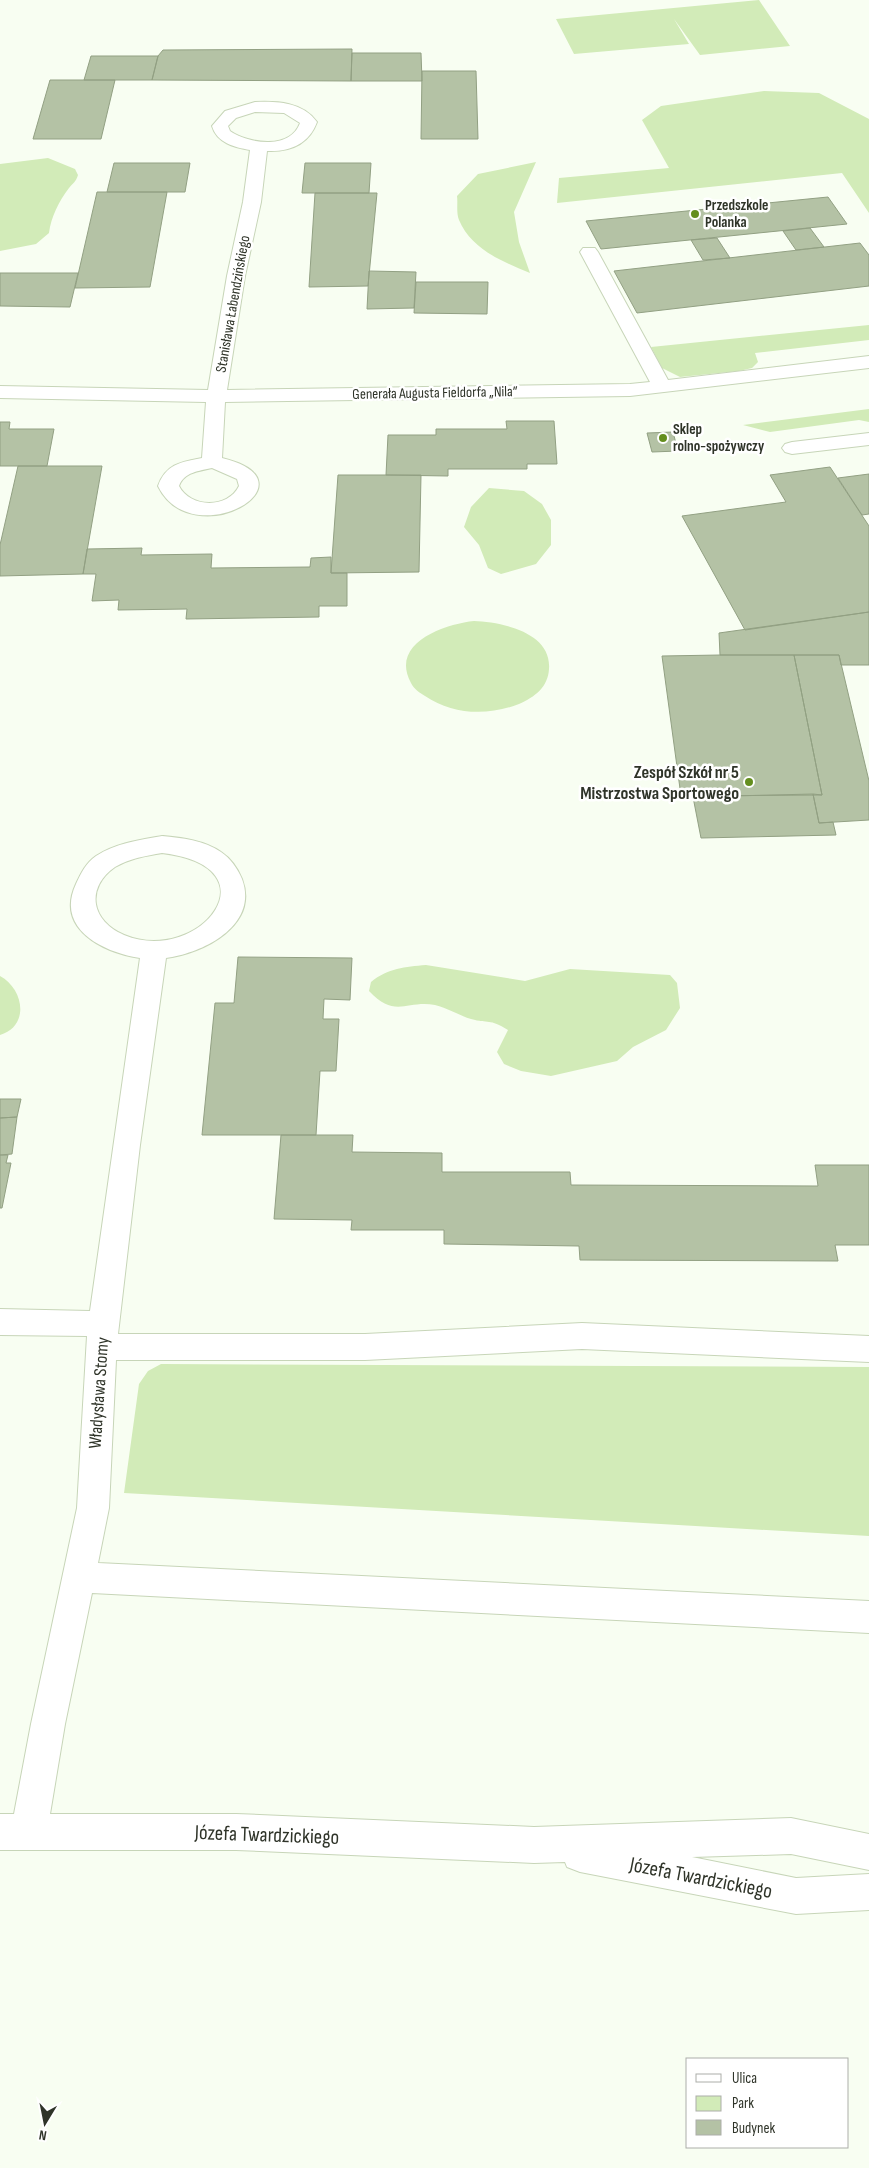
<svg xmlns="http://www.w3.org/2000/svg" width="869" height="2168" font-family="'Sofia Sans Condensed',sans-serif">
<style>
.green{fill:#d2ebb8}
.building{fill:#b4c2a5;stroke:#92a083}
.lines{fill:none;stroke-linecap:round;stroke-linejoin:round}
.minor-casing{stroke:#c7d5b8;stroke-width:2}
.minor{fill:#fff;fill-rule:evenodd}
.poi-dot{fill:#648e1e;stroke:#fff;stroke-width:2}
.labels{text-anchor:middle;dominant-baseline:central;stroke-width:5;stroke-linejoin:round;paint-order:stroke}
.far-poi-label{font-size:15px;font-weight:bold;fill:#2f3429;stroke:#fff;text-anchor:start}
.far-street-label{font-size:15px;fill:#2f3429;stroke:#fff}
.poi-label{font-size:18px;font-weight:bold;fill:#2f3429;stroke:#fff;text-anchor:end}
.street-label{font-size:18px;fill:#2f3429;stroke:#fff}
.near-street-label{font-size:21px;fill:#2f3429;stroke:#fff}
</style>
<rect width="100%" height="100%" fill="#f8fef2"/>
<!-- green -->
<path class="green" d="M759 0 790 46 700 55 674 19 689 44 574 54 556 19Z
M764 91 819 93 869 119V213L842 173 557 203 559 178 669 168 642 120 661 106Z
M48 158 75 169 78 175C76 182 73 183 69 188 59 201 51 217 49 233L36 244 0 251V164Z
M536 162 514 212 519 242 530 273C503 262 471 249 459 220 456 213 458 203 457 196L478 174Z
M869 325V340L755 353 758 362 752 368 739 371 680 377 662 368 651 347Z
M869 409V422L859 420 770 432 743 425Z
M489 488 524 491 542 504 551 520V545L536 564 501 574 488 568 479 545 464 527 471 507Z
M474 621C501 622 552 632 549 669 548 687 535 697 519 704 488 716 453 715 425 696 420 693 414 689 411 683 389 643 445 624 474 621Z
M426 965 525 981 570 969 670 975 677 983 680 1008 666 1030 633 1047 617 1061 551 1076 521 1071 504 1064 497 1052 508 1030C489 1018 489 1024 471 1019 460 1016 448 1008 435 1005 406 1000 395 1019 369 991L371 982C388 968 405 967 426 965Z
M0 976C24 989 30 1026 0 1035Z
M161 1364 869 1367V1536L124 1493 139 1384 148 1371Z"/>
<!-- building -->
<path class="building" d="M352 49 351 81 152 80 158 56 163 50Z
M352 53H421L422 81H351Z
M91 56H158L152 80H84Z
M422 71H476L478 139H421Z
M50 80H115L101 139H33Z
M114 163H190L185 192H107Z
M305 163H371L369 193H302Z
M97 192H167L150 287 75 288Z
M315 193H377L368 286 309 287Z
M828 197 847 224 601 249 586 221Z
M810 228 824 247 796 250 783 231Z
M717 238 730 258 703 260 691 240Z
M860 243 869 255V286L637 313 614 271Z
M369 271 416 272 414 308 367 309Z
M0 273H78L70 307 0 306Z
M416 282H488L487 314 414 313Z
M506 421H554L557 464H527V469H448V476L386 475 388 435H436V429H507Z
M0 422H10L9 429H54L47 466H0Z
M673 432 678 451 652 452 647 433Z
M18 466H102L83 574 0 576V545Z
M830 467 869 526V612L745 630 682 516 786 502 770 475Z
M869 474V514L862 515 838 478Z
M338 475H421L419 572 331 573Z
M142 548 141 555 212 554 211 568 310 567 311 558 331 557V573H347V606H319V617L186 619 187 609 118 610 119 600 92 601 96 574H83L87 549Z
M869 612V665H841L839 655H720L719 633Z
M720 655H794L822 795 681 796 662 656Z
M794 655H839L869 781V820L819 823 813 794 822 795Z
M813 794 819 823 833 822 836 835 701 838 693 797Z
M238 957 352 958 350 1000 324 999 323 1019H339L336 1071H320L316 1135H202L215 1003H234Z
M0 1099H21L17 1117 0 1118Z
M17 1117 12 1154 0 1155V1118Z
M281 1135H353L352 1152 442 1153V1172H570L571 1185 818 1186 815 1165H869V1245H835L838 1261 580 1260 579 1246 444 1244V1230H351L352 1220 274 1219Z
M0 1155H8L6 1163H11L2 1208H0Z"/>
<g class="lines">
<!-- minor casing -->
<g class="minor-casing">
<path id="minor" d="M255 102C277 101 303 102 317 122 309 144 290 152 267 151L261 202 245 276 227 390 630 384 650 382 580 252 583 248H595L598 252 668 380 869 356V368L630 396 225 402 222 458C321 482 192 556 158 486 166 464 181 462 202 458L206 402 0 398V386L208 390 227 276 243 202 250 150C234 147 217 143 212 126L225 111ZM255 112 284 113 300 123C290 150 249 144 230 131L228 126 236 118ZM212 468 237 479 239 486C228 509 190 508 179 486 184 472 199 471 212 468Z
M869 433V445L792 454 785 452 782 448 785 444 792 442Z
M162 836C182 838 204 840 221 852 230 858 238 869 242 879 259 925 204 953 166 958L140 1145 118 1334H365L582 1323 869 1336V1362L582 1349 365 1360H116L109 1508 98 1563 869 1601V1633L92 1593 65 1724 50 1814H236L534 1827 791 1818 869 1834V1870L791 1854 692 1857 796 1878 869 1874V1910L796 1914 580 1872 567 1867 565 1862 534 1863 236 1850H0V1814H14L31 1724 77 1508 87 1336 0 1335V1309L90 1311 140 958C103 952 55 929 76 884 81 873 86 863 96 856 116 843 139 840 162 836ZM162 853C278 867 199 966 124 935 91 921 85 888 115 867 130 858 146 856 162 853Z"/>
</g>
<!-- minor -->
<use href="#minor" class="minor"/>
</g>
<!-- markers -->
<g class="poi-dot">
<circle cx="695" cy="214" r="5"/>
<circle cx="663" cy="438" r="5"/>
<circle cx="749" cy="782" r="5"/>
</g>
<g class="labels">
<!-- far-poi labels -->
<g class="far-poi-label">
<text x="705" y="205">Przedszkole<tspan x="705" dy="17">Polanka</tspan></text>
<text x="673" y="429">Sklep<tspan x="673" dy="17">rolno-spożywczy</tspan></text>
</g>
<!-- far-street labels -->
<g class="far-street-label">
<text transform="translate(233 304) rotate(-80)">Stanisława Łabendzińskiego</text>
<text transform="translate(435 393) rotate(-1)">Generała Augusta Fieldorfa „Nila”</text>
</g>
<!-- poi labels -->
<g class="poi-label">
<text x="739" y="772">Zespół Szkół nr 5<tspan x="739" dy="21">Mistrzostwa Sportowego</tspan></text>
</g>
<!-- street labels -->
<g class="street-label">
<text transform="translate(99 1393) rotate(-86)">Władysława Stomy</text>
</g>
<!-- near-street labels -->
<g class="near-street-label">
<text transform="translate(267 1835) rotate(2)">Józefa Twardzickiego</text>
<text transform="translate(701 1878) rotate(11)">Józefa Twardzickiego</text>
</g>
</g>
<!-- legend -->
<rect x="686" y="2058" width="162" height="90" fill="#ffffff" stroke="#acaea9"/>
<rect x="696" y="2074" width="25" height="8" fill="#ffffff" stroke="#acaea9"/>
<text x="732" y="2083" font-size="15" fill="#2f3429">Ulica</text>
<rect x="696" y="2096" width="25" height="15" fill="#d2ebb8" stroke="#acaea9"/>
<text x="732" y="2108" font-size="15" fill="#2f3429">Park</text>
<rect x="696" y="2120" width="25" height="15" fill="#b4c2a5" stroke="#acaea9"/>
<text x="732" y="2133" font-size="15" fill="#2f3429">Budynek</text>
<!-- north arrow -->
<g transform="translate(45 2123) rotate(190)" stroke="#ffffff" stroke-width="4" paint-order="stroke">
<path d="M0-4L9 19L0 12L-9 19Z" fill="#2f3429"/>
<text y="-8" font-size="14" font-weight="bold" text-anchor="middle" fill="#2f3429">N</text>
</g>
</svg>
